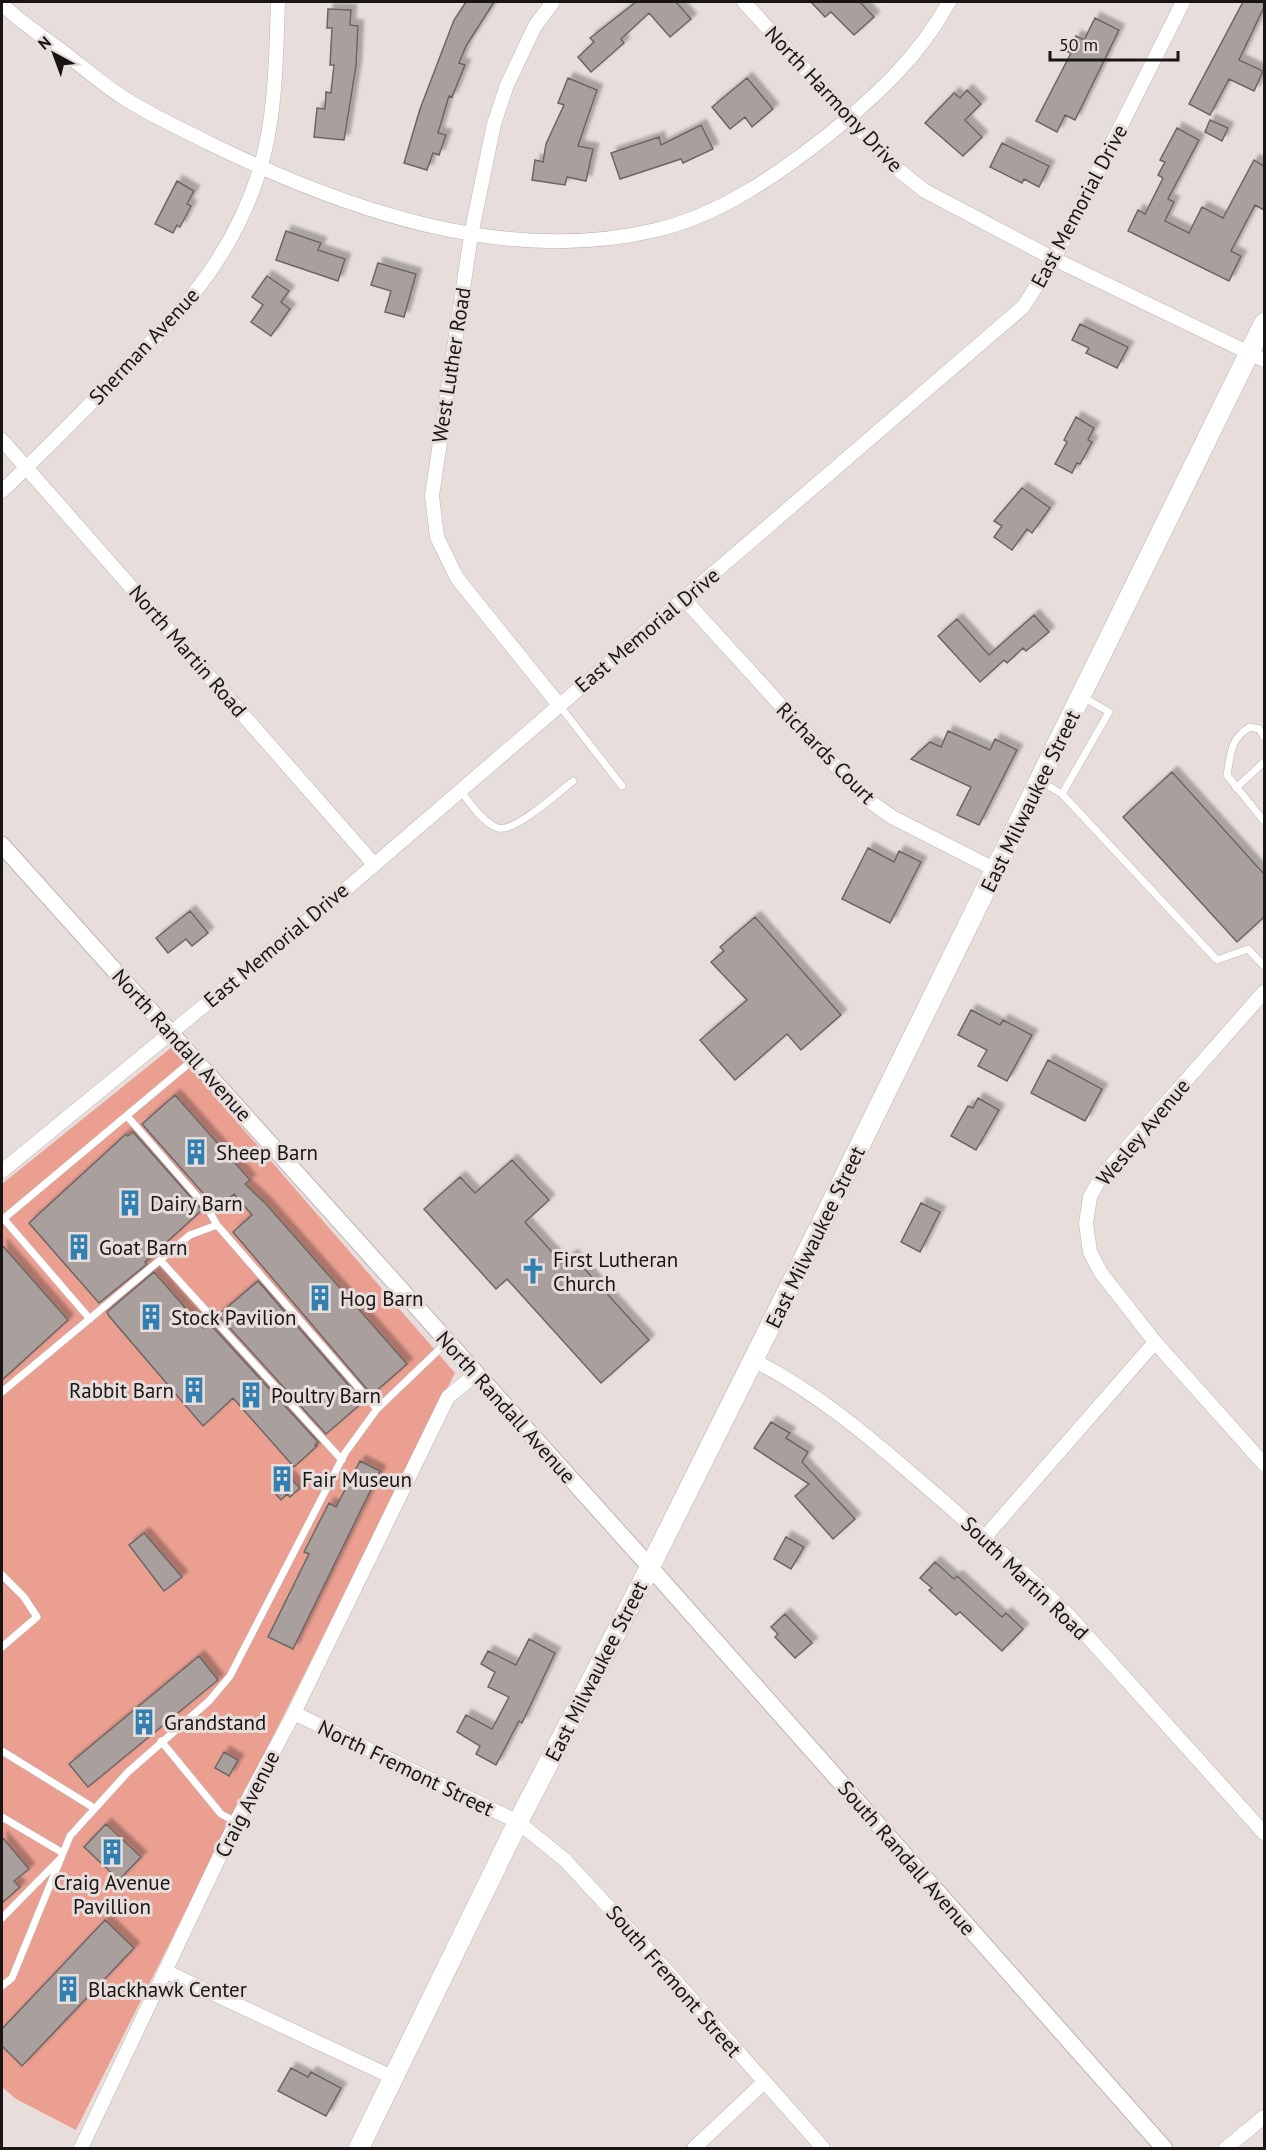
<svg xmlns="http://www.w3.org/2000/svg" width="1266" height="2150" font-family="'PT Sans',sans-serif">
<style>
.green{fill:#ea9f91}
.building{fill:#a9a09e;stroke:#6d6563;stroke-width:1.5;filter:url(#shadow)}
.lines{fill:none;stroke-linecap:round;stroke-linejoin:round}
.service-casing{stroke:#bcb3b1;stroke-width:8}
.minor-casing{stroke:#bcb3b1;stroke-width:15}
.tertiary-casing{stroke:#bcb3b1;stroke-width:18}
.secondary-casing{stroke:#bcb3b1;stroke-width:21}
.service{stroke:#fff;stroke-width:7}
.minor{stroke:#fff;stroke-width:14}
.tertiary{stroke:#fff;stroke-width:16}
.secondary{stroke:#fff;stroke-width:20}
.labels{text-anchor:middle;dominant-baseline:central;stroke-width:6;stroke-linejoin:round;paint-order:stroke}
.street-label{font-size:21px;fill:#191515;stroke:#e7dedc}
.poi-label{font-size:21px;fill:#191515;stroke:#e7dedc;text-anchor:start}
</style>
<defs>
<filter id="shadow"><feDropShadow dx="5.5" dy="-5.5" stdDeviation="1.5" flood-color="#0004"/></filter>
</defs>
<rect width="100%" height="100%" fill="#e7dedc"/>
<!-- green -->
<path class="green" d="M172 1047 455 1373 76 2130 16 2099 2 2087V1184Z"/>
<!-- building -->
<path class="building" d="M466 2H494L466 46 459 63 465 65 452 97 449 96 438 133 446 135 439 155 433 153 427 170 404 163 420 109 454 20Z
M636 2H676L691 19 670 37 649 13 621 39 624 43 591 72 578 57 594 42 590 38Z
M811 2H860L874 17 854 35 831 12 825 17Z
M1243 2H1264V7L1239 60 1263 71 1254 91 1229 79 1210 115 1189 104Z
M328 9 351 10 350 25 358 26 356 66 344 140 314 137 317 108 325 109 326 92 331 93 334 65H330L332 28H327Z
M1095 18 1119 30 1075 120 1065 115 1057 132 1036 121 1071 53 1068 52 1076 36 1084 40Z
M568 78 597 90 578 146 593 149 586 181 567 177 565 185 532 180 535 160 543 162 546 144 564 105 558 103Z
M747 78 773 109 752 127 745 117 730 129 712 107Z
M967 90 981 104 965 120 982 137 963 156 925 123 954 93 960 98Z
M1210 120 1228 128 1222 141 1205 132Z
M701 125 713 149 683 163 681 159 620 179 611 153 659 137 661 145Z
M1177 128 1199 140 1168 199 1174 202 1165 221 1189 233 1202 207 1223 218 1254 160 1264 166V210L1255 205 1231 251 1241 256 1229 281 1128 231 1138 210 1145 214 1163 178 1158 175 1165 162 1160 160Z
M1002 143 1049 166 1039 187 1024 179 1022 183 990 167Z
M177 181 194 191 187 204 191 206 180 227 177 225 173 233 155 224Z
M286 231 321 243 318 250 345 259 338 281 276 260Z
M378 263 416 274 404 317 385 312 391 291 371 285Z
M267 276 289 291 281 302 290 309 271 336 251 322 263 305 252 297Z
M1080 324 1128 347 1117 368 1086 353 1089 348 1072 340Z
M1076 417 1094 428 1088 440 1092 442 1080 464 1077 463 1072 473 1055 464 1067 442 1064 440Z
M1022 488 1050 508 1032 533 1027 529 1012 550 994 537 1002 526 994 521Z
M1034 615 1049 632 1026 651 1023 648 1007 663 1004 660 980 682 938 636 957 619 989 655Z
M948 731 990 750 995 739 1017 750 979 825 957 815 971 787 911 759 930 742 941 747Z
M1172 772 1264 874V917L1237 942 1123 817Z
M868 848 894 862 899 851 921 862 890 923 842 899Z
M190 911 208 933 192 946 186 939 168 953 156 938Z
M755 917 841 1015 801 1050 787 1034 735 1080 700 1040 747 1000 711 962 724 951 720 947Z
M971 1010 1000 1025 1003 1020 1032 1035 1007 1081 978 1066 987 1050 958 1035Z
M1048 1060 1102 1089 1085 1121 1031 1093Z
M175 1095 250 1180 245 1184 265 1203 407 1364 375 1392 371 1394 233 1232 252 1215 234 1194 217 1209 142 1124Z
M978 1098 999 1110 976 1150 951 1136 968 1106 973 1108Z
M133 1132 202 1210 145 1262 147 1264 99 1303 29 1223 126 1134 128 1136Z
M512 1160 549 1200 525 1222 562 1263 572 1255 649 1340 601 1383 507 1279 496 1289 424 1209 460 1177 475 1193Z
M921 1203 940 1212 920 1252 901 1242Z
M2 1245 68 1320 2 1380Z
M154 1272 203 1328 209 1323 318 1442 315 1445 317 1446 294 1467 233 1398 203 1426 109 1316 107 1312Z
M258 1281 363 1402 326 1434 218 1315Z
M771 1422 790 1433 786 1438 808 1452 802 1462 855 1519 833 1539 795 1496 809 1484 754 1448Z
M360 1461 380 1471 293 1649 268 1637 309 1554 304 1552 329 1503 336 1507Z
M287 1475 300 1488 290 1497 287 1494 281 1500 272 1490Z
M144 1533 182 1577 164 1591 129 1545Z
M786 1537 804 1547 791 1569 774 1559Z
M935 1562 954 1579 957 1576 1002 1617 1006 1613 1023 1629 1002 1651 960 1612 956 1615 929 1590 932 1588 920 1578Z
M785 1614 812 1643 795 1658 775 1637 778 1634 771 1627Z
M529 1639 555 1653 522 1723 519 1721 496 1765 476 1754 480 1746 457 1732 466 1715 492 1729 509 1697 488 1687 495 1672 481 1664 488 1651 516 1665Z
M199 1656 218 1680 88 1787 69 1764Z
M224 1752 238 1760 229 1776 215 1768Z
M106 1824 141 1857 119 1880 84 1847Z
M2 1837 29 1869 14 1881 20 1887 2 1903Z
M105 1920 134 1948 22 2066 2 2046V2029Z
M291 2068 308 2077 311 2072 341 2088 326 2116 278 2091Z"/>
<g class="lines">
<!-- service casing -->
<g class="service-casing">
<path id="service" d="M559 705 622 786
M1264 737 1259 729 1250 727C1230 739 1231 753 1227 775L1264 821
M1040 781 1062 794 1217 960 1248 949 1264 966
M1236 788 1264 762
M461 791C470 803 483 823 498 828 514 833 559 792 573 781
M1062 794 1109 712 1083 697
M127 1116 208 1209 217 1225 377 1409
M3 1218 90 1319
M2 1220 193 1060
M160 1260 342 1460
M2 1392 190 1235 217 1225
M2 1575 24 1597 37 1617 2 1647
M161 1741 221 1814 236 1822
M2 1751 94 1808
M2 1817 63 1853
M2 1918 59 1860
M2 1986 12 1978 70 1836 128 1772 209 1701 230 1676 345 1453 377 1409 447 1342"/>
</g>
<!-- minor casing -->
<g class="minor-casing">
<path id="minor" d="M553 2 535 26 507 85 494 124 471 235 432 496 437 537 457 578 559 705
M744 2 891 164 925 191 1054 259 1264 360
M2 4C20 22 42 36 62 51 83 67 102 84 124 98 152 116 182 129 211 144 346 210 506 266 656 230 720 215 777 175 828 135 877 95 918 58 949 2
M2 440 373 863
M2 491C37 458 71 423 105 389 173 321 231 264 260 169 276 116 276 56 278 2
M684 599 865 798 892 817 996 870
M1264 992 1101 1177 1090 1197 1086 1223 1090 1252 1101 1273 1155 1342 1264 1464
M2 1171 338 896 1023 307 1054 259 1183 2
M753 1360C815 1391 868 1436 920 1481 971 1525 1022 1570 1070 1617L1264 1833
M985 1537 1155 1342
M294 1713 518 1822 565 1860 649 1951 823 2148
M165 1971 394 2078
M81 2148 236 1822 294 1713 448 1397 476 1374
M694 2148 763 2083
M1226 2148 1264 2117"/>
</g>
<!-- tertiary casing -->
<g class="tertiary-casing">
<path id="tertiary" d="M2 845 650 1567 1164 2148"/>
</g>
<!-- secondary casing -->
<g class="secondary-casing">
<path id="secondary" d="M359 2148 518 1822 650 1567 829 1208 1264 323"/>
</g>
<!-- service -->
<use href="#service" class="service"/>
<!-- minor -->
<use href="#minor" class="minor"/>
<!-- tertiary -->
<use href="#tertiary" class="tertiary"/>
<!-- secondary -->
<use href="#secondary" class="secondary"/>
</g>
<!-- icons -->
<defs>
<g id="building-bare" transform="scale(2.07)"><path d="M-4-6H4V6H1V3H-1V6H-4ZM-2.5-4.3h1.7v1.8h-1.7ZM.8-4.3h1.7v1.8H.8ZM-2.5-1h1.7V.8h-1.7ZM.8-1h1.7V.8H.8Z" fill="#327fb1" stroke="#e7dedc" stroke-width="2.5" paint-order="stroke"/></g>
<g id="church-bare" transform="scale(2.07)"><path d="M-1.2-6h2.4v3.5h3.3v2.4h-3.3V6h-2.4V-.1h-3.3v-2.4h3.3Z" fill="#327fb1" stroke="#e7dedc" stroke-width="2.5" paint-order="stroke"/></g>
</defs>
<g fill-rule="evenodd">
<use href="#building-bare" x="196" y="1152"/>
<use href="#building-bare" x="130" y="1203"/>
<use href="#building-bare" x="79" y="1247"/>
<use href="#church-bare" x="533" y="1271"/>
<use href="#building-bare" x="320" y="1298"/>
<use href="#building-bare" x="151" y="1317"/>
<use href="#building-bare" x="194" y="1390"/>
<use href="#building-bare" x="251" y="1395"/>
<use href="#building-bare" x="282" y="1479"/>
<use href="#building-bare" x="144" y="1722"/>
<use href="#building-bare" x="112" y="1852"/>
<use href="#building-bare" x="68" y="1989"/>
</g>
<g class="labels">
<!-- street labels -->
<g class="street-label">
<text transform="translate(834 99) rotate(47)">North Harmony Drive</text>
<text transform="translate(1079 206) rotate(-62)">East Memorial Drive</text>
<text transform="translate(144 346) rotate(-47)">Sherman Avenue</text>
<text transform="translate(451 365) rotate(-81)">West Luther Road</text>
<text transform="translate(647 630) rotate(-40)">East Memorial Drive</text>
<text transform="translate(188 651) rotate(49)">North Martin Road</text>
<text transform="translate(826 753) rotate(46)">Richards Court</text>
<text transform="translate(1030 801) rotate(-64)">East Milwaukee Street</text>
<text transform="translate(276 945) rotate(-40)">East Memorial Drive</text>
<text transform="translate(182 1045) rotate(48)">North Randall Avenue</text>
<text transform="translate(1143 1132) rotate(-50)">Wesley Avenue</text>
<text transform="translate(815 1237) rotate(-64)">East Milwaukee Street</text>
<text transform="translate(506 1407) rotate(48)">North Randall Avenue</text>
<text transform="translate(1025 1578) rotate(44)">South Martin Road</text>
<text transform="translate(596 1671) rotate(-63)">East Milwaukee Street</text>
<text transform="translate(406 1768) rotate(26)">North Fremont Street</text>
<text transform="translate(247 1804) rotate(-63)">Craig Avenue</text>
<text transform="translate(907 1858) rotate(49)">South Randall Avenue</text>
<text transform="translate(674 1981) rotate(49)">South Fremont Street</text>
</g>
<!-- poi labels -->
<g class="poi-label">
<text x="216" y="1152">Sheep Barn</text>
<text x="150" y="1203">Dairy Barn</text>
<text x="99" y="1247">Goat Barn</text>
<text x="553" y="1259">First Lutheran<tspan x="553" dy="24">Church</tspan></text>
<text x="340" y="1298">Hog Barn</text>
<text x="171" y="1317">Stock Pavilion</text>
<text x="174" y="1390" text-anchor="end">Rabbit Barn</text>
<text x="271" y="1395">Poultry Barn</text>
<text x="302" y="1479">Fair Museun</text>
<text x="164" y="1722">Grandstand</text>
<text x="112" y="1882" text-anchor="middle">Craig Avenue<tspan x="112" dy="24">Pavillion</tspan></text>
<text x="88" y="1989">Blackhawk Center</text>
</g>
</g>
<!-- border -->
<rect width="1266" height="2150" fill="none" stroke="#191515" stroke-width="6"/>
<!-- north arrow -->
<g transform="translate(54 54) rotate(319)" stroke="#e7dedc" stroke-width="4.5" paint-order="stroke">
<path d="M0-4.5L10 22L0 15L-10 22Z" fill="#191515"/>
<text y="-9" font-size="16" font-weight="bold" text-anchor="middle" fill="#191515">N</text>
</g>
<!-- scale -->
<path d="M1050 51v9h128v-9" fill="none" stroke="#191515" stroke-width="3"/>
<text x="1059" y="51" font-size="18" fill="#191515" stroke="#e7dedc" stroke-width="4.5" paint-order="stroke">50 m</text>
</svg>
